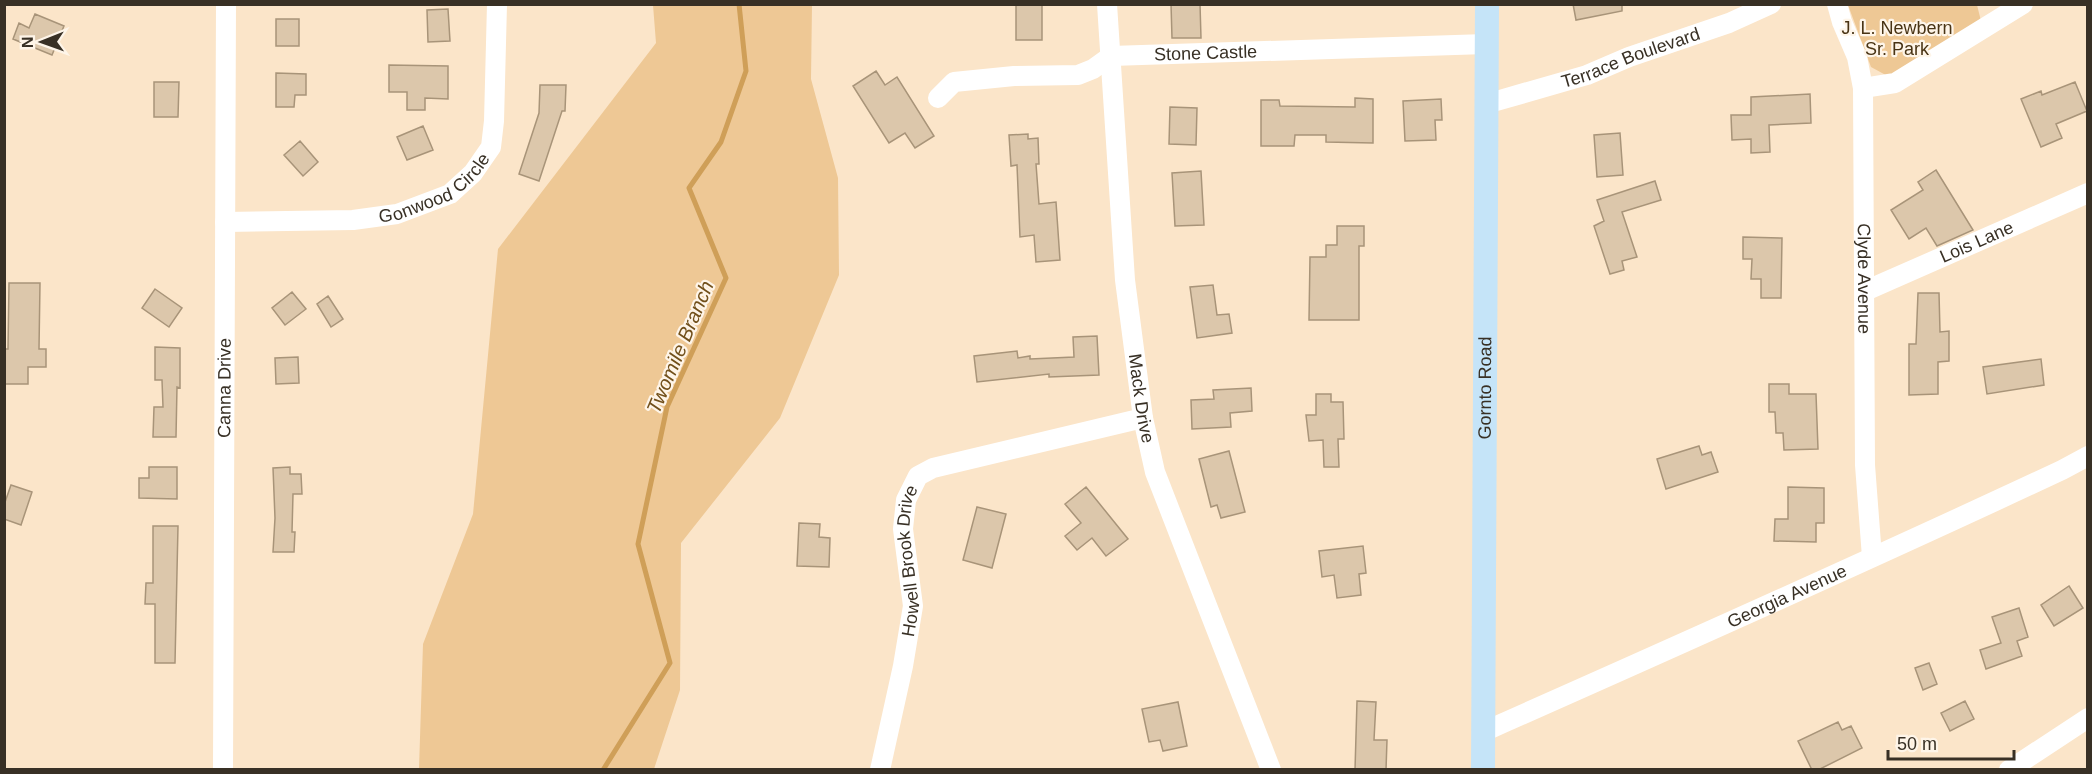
<svg xmlns="http://www.w3.org/2000/svg" width="2092" height="774" font-family="Arial,sans-serif">
<style>
.green{fill:#eec895}
.lines{fill:none;stroke-linecap:round;stroke-linejoin:round}
.stream{stroke:#cf9f58;stroke-width:5}
.building{fill:#dcc7ab;stroke:#a89479;stroke-width:1.5}
.minor{stroke:#fff;stroke-width:20}
.major{stroke:#c5e4f8;stroke-width:24}
.labels{text-anchor:middle;dominant-baseline:central;stroke-width:4.5;stroke-linejoin:round;paint-order:stroke}
.park-label{font-size:18px;fill:#493415;stroke:#fef5e9}
.street-label{font-size:18px;fill:#383025;stroke:#fef5e9}
.water-label{font-size:20px;font-style:italic;fill:#72501b;stroke:#fef5e9}
</style>
<rect width="100%" height="100%" fill="#fbe5c9"/>
<!-- green -->
<path class="green" d="M653 5H812L811 79 838 178 839 275 780 418 681 543 680 690 654 769H419L423 644 473 514 498 249 656 43Z
M1848 5H1977L1982 25 1893 79 1871 67Z"/>
<g class="lines">
<!-- stream -->
<path class="stream" d="M603 770 670 663 638 544 667 407 726 278 689 188 721 142 746 71 739 4"/>
</g>
<!-- building -->
<path class="building" d="M1016 4H1042V40H1016Z
M1171 4H1200L1201 38H1172Z
M1573 4H1622V11L1576 20Z
M448 9 450 41 428 42 427 10Z
M35 14 64 26 52 55 13 39 19 23 29 28Z
M276 19H299V46H276Z
M389 65 448 66V99L425 98V110H407V92H389Z
M876 71 885 85 897 77 934 136 915 148 905 133 889 143 853 86Z
M276 73 306 74V95H295L294 107H276Z
M154 82H179L178 117H154Z
M2075 82 2087 111 2056 124 2062 138 2041 147 2021 99 2041 91 2042 95Z
M540 85H566L565 111H562L539 181 519 174 539 113Z
M1810 94 1811 123 1769 125 1770 152 1751 153V139L1732 140 1731 115H1751V97Z
M1355 98 1373 99V143L1326 142V135H1295L1294 146H1261V100H1279L1280 106 1355 107Z
M1441 99 1442 120H1435L1436 140 1405 141 1403 101Z
M1170 107 1197 108 1196 145 1169 144Z
M423 126 433 150 407 160 397 137Z
M1620 133 1623 175 1597 177 1594 135Z
M1028 134V139L1038 138 1039 164H1036L1039 204 1056 202 1060 260 1036 262 1034 235 1020 237 1017 165 1011 166 1009 135Z
M300 141 318 162 303 176 284 155Z
M1936 170 1973 230 1937 246 1926 228 1909 239 1891 210 1923 190 1918 182Z
M1201 171 1204 225 1175 226 1172 173Z
M1655 181 1661 200 1622 212 1637 257 1622 261 1624 270 1610 274 1594 226 1604 221 1597 200Z
M1337 226H1364V246H1359V320H1309L1310 257H1326V245H1337Z
M1743 237 1782 238 1781 298H1761V279H1751L1752 259H1743Z
M9 283H40L39 349H46V367H28V384H4V349H8Z
M1213 285 1217 315 1229 314 1232 333 1197 338 1190 287Z
M155 289 182 308 169 327 142 308Z
M292 292 306 309 285 325 272 308Z
M1918 293H1939L1940 332 1949 331V361L1938 362V394L1909 395V344H1916Z
M328 296 343 319 331 327 317 304Z
M1097 336 1099 375 1049 377V374L977 382 974 356 1017 351 1018 358 1030 356V359L1074 357 1073 337Z
M155 347 180 348V388L177 387 176 437H153L154 407H163L162 380H155Z
M298 357 299 383 276 384 275 358Z
M2041 359 2044 385 1987 394 1983 367Z
M1769 384H1789V394H1816L1818 449 1784 450 1783 433H1776L1775 412H1769Z
M1251 388 1252 411 1230 413 1231 427 1192 429 1191 400 1214 399 1213 390Z
M1316 394H1331V402H1343L1344 439H1338L1339 467H1324L1323 440 1309 441 1306 415H1316Z
M1699 446 1702 455 1711 452 1718 472 1666 489 1657 459Z
M1229 451 1245 512 1221 518 1217 505 1211 507 1199 459Z
M149 467H177V499L139 498V478H149Z
M290 467V474H301L302 494H293L292 532H295L294 552H273L275 518 273 468Z
M11 485 32 492 21 525 4 519V505Z
M1086 487 1128 539 1106 556 1092 538 1077 550 1065 536 1081 523 1065 504Z
M1788 487 1824 488V523H1816V542L1774 541 1775 519H1788Z
M977 507 1006 514 992 568 963 560Z
M799 523 820 524 819 537 830 538 829 567 797 566Z
M153 526H178L175 663H155V604H145L146 583H153Z
M1363 546 1366 573 1359 574 1361 595 1337 598 1334 575 1322 577 1319 551Z
M2069 586 2083 608 2054 626 2041 605Z
M2019 608 2028 637 2017 641 2022 656 1986 669 1980 650 2001 643 1992 617Z
M1929 663 1937 684 1923 690 1915 668Z
M1357 701 1376 702 1374 740H1387L1386 770H1355Z
M1965 701 1974 719 1950 731 1941 713Z
M1178 702 1187 746 1163 751 1160 740 1149 742 1142 709Z
M1838 722 1842 730 1851 726 1862 748 1818 770H1812L1798 741Z"/>
<g class="lines">
<!-- minor -->
<g class="minor">
<path id="s1" d="M1107 4 1125 280 1143 418 1155 472 1271 770"/>
<path id="s2" d="M1837 4 1842 22 1857 57 1863 88 1865 465 1872 557"/>
<path d="M1863 88 1895 83 2023 4"/>
<path id="s3" d="M938 98 954 82 1014 76 1078 75 1093 69 1111 56 1486 44"/>
<path id="s4" d="M1486 104 1587 75 1629 57 1729 23 1771 4"/>
<path id="s5" d="M225 222 353 220 397 214 450 194 473 173 491 147 494 121 497 4"/>
<path id="s6" d="M1865 291 2088 193"/>
<path id="s7" d="M1483 732C1677 646 1870 560 2062 470L2088 456"/>
<path id="s8" d="M223 770 226 4"/>
<path id="s9" d="M880 770 903 666 913 606 903 529 906 500 918 476 933 468 1143 418"/>
<path d="M2009 770 2088 718"/>
</g>
<!-- major -->
<path class="major" id="s10" d="M1483 770 1487 4"/>
</g>
<g class="labels">
<!-- park labels -->
<g class="park-label">
<text x="1897" y="28">J. L. Newbern<tspan x="1897" dy="21">Sr. Park</tspan></text>
</g>
<!-- street labels -->
<g class="street-label">
<text stroke="none"><textPath href="#s3" startOffset="280">Stone Castle</textPath></text>
<text stroke="none"><textPath href="#s4" startOffset="152">Terrace Boulevard</textPath></text>
<text stroke="none"><textPath href="#s5" startOffset="218">Gonwood Circle</textPath></text>
<text stroke="none"><textPath href="#s6" startOffset="122">Lois Lane</textPath></text>
<text stroke="none"><textPath href="#s2" startOffset="279">Clyde Avenue</textPath></text>
<text stroke="none"><textPath href="#s8" startOffset="382">Canna Drive</textPath></text>
<text stroke="none"><textPath href="#s10" startOffset="382">Gornto Road</textPath></text>
<text stroke="none"><textPath href="#s1" startOffset="396">Mack Drive</textPath></text>
<text stroke="none"><textPath href="#s9" startOffset="213">Howell Brook Drive</textPath></text>
<text stroke="none"><textPath href="#s7" startOffset="333">Georgia Avenue</textPath></text>
</g>
<!-- water labels -->
<g class="water-label">
<text transform="translate(680 347) rotate(-67)">Twomile Branch</text>
</g>
</g>
<!-- border -->
<rect width="2092" height="774" fill="none" stroke="#383025" stroke-width="12"/>
<!-- north arrow -->
<g transform="translate(42 42) rotate(269)" stroke="#fef5e9" stroke-width="4.5" paint-order="stroke">
<path d="M0-4.5L10 22L0 15L-10 22Z" fill="#383025"/>
<text y="-9" font-size="16" font-weight="bold" text-anchor="middle" fill="#383025">N</text>
</g>
<!-- scale -->
<path d="M1888 750v9h126v-9" fill="none" stroke="#383025" stroke-width="3"/>
<text x="1897" y="750" font-size="18" fill="#383025" stroke="#fef5e9" stroke-width="4.5" paint-order="stroke">50 m</text>
</svg>
